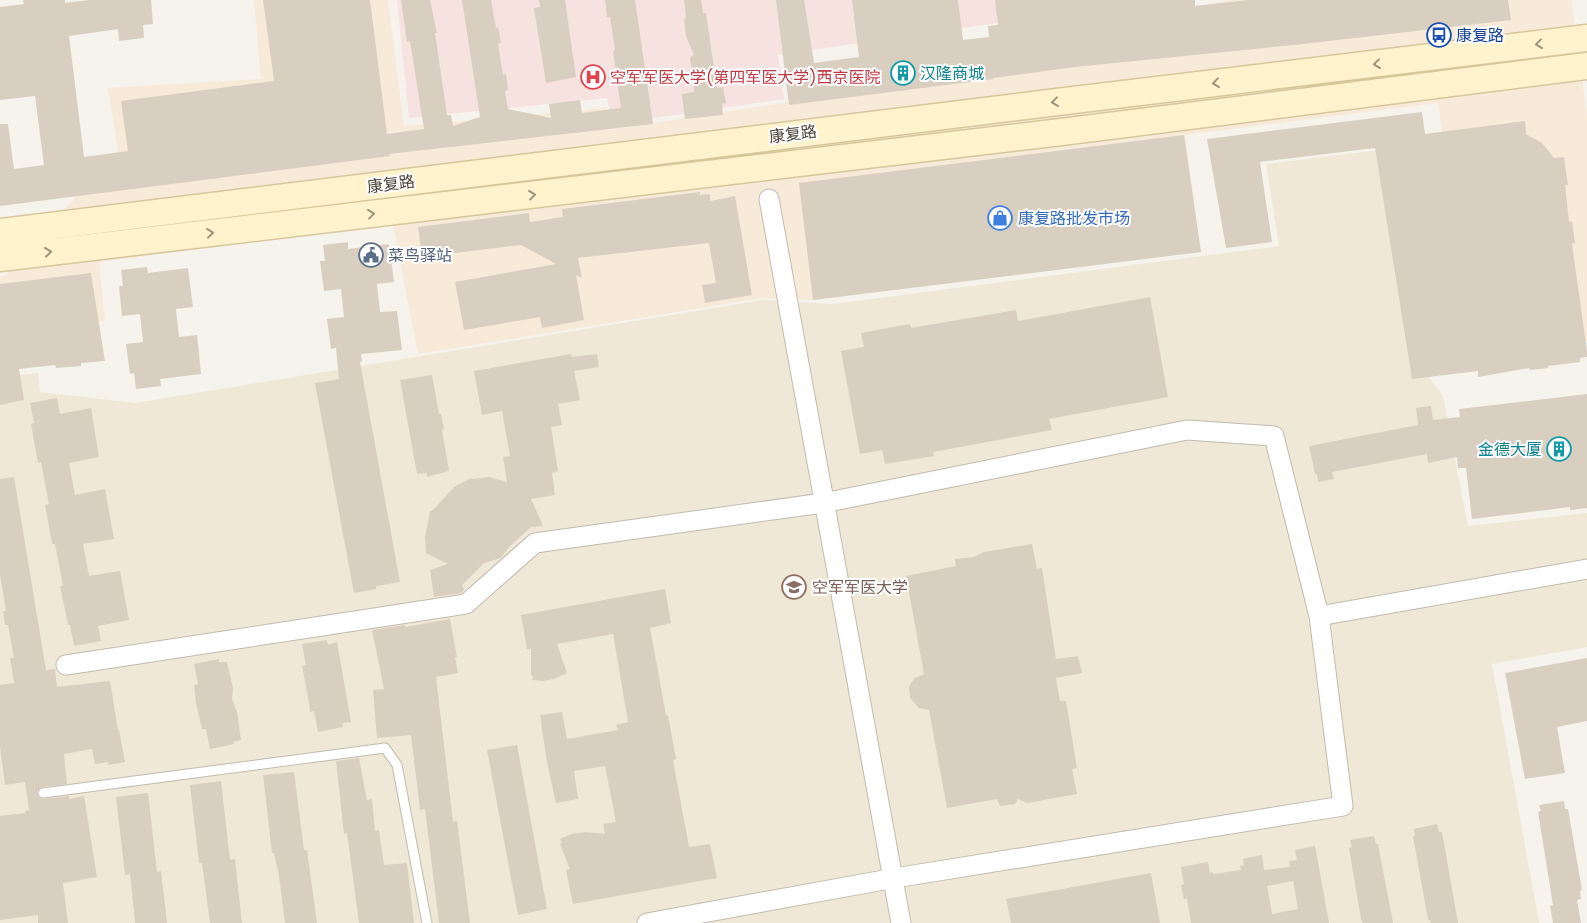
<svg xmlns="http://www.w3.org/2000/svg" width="1587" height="923" font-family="Poppins,'Noto Sans SC',sans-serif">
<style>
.commercial{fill:#f7ead8}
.education{fill:#efe8d6}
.medical{fill:#f6e3e0}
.building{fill:#d8cfc1;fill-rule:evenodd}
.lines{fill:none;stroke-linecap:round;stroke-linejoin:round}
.service-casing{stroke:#c2bbae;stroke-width:11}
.minor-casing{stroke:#c2bbae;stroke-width:21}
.secondary-casing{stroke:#d6c79b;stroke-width:29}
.service{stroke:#fff;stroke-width:9}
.minor{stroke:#fff;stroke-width:19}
.secondary{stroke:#fff3cd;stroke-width:26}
.oneway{stroke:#9c937c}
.labels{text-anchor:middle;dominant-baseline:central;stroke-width:4;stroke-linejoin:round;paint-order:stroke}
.transit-label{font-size:16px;fill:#164399;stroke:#fff;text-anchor:start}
.culture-label{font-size:16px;fill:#0d838f;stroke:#fff;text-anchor:start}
.health-label{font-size:16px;fill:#be3a42;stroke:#fff;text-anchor:start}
.street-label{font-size:16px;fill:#4b4439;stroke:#fff}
.shop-label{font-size:16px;fill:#366cbe;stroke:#fff;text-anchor:start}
.service-label{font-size:16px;fill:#4e5e75;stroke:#fff;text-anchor:start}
.education-label{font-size:16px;fill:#785e54;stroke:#fff;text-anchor:start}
</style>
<rect width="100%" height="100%" fill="#f6f3ec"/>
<!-- commercial -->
<path class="commercial" d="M254 0H388L404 126 606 108 609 130 853 92 850 68 1232 0H1571L1587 115V341L1468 300 1438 103 1185 135 1201 252 813 300 763 298 418 354 393 224 99 262 105 321 0 335V277L5 276 118 150 108 88 261 79Z"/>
<!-- education -->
<path class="education" d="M1395 148 1421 367 1443 396 1468 526 1587 513V647L1492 664 1539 923H0V377L38 373 40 392 135 403 763 300 833 304 1279 246 1266 164Z"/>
<!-- medical -->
<path class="medical" d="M397 0H1154L778 55 784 99 612 124 607 98 409 118Z"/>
<!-- building -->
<path class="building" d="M23 0H65V3L89 0H151L153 24 143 25 144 38 119 41 118 29 69 36 84 157 128 151 121 101 274 81 263 0H370L387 134 424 129 410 41 407 42 401 0H430L437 33H435L447 115H451L453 126 480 117 462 0H491L496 28 498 27 501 43 498 44 503 75 506 74 508 90 505 91 508 109 551 118 549 104 580 100 582 113 621 108 613 51 615 50 610 17H607L605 0H635L653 124 389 154 390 156 0 206V124H8L14 169 44 165 35 96 0 100V7L24 4Z
M539 0H565L576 77 546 83 534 8 540 7Z
M684 0H701L703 13H706L717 88 723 87 726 103 722 104 723 115 685 119 682 94 694 92 690 57 694 55 686 36 684 19 686 18Z
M776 0H804L814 63 859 57 852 0H958L963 40 989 37 988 26 998 25 995 0H1195V6L1249 0H1508L1511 20 1303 44 1075 67 993 78V79L789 105Z
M1422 112 1425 134 1525 121 1526 134 1542 143 1554 158 1564 157 1568 185H1565L1569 222 1572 221 1575 243 1572 244 1587 351V357L1580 358V362L1548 366V368L1530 370 1529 368 1478 377V371L1412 379 1375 148 1260 162 1272 242 1226 248 1207 139Z
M1184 135 1201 252 813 300 799 183Z
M700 192V195L710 194V201L735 196 752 295 705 303 702 285 716 283 709 243 578 258 582 278 576 275 584 320 542 328 540 317 464 330 455 282 556 264 521 245 422 257 418 227 529 213 530 222 563 217 562 209Z
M348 242V249L389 244 394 282 377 284 380 312 397 311 402 350 361 354 362 361 360 362 400 582 376 586V589L354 593 315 383 339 379 336 348 331 349 327 319 344 317 341 289 324 291 320 261H325L323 245Z
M147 267 148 273 188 268 193 307 176 309 179 337 197 335 201 374 160 379 161 386 136 389 134 373 130 374 126 344 143 342 140 314 122 316 119 286H123L121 270Z
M91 273 105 361 81 363V366L56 368 55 365 19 369 24 400 0 405V284Z
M1150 297 1168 397 1049 419 1052 430 933 452 934 456 885 464 882 450 860 454 841 351 864 347 861 333 910 324 911 328 1016 310 1018 321Z
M571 354 572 357 597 354 599 367 574 371 580 400 558 404 562 425 551 427 558 471 552 473 555 495 531 499 543 526 531 527 509 547 501 558 484 563 462 585 464 590 461 593 434 597 430 570 448 564 426 553 425 537 430 512 436 507 454 487 471 478 473 479 489 477 507 482 503 457 510 456 502 411 482 415 474 371Z
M432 375 439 414H441L444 429 442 430 449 471 427 477V473L417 474 400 380Z
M1587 394V508L1570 510V507L1472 519 1466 468H1458L1457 457 1428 463 1427 454 1332 472 1334 479 1318 482 1317 474H1315L1309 446 1418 425 1416 408 1431 406 1433 420 1460 417 1459 409Z
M57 398 60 414 91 408 99 457 69 463 75 495 105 489 114 539 83 544 89 576 120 571 129 620 98 626 101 641 74 646 70 625H68L60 586H63L55 544H52L45 505 49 504 41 462 38 463 31 424 34 423 30 403Z
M14 477 46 670 55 669 57 687 110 681 118 730H119L125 762 108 765V762L95 764 92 749 64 754 67 784 42 787 37 791 38 797 43 799 69 796V799L84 796 97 877 63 883 68 923H38V915L0 920V816L25 813V811L29 810 25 782 5 785 0 747V685L14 683 10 658H14L8 625H5L3 611H6L0 574V479Z
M1032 544 1037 569 1042 568 1056 659 1078 656 1082 673 1056 678 1060 701H1066L1077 768 1072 769 1077 794 1027 803 1018 799 1015 804 1000 806 997 799 947 808 929 710 919 708 910 698 909 688 911 683 915 678 924 674 906 576 956 566 955 559 974 557 984 552Z
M665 589 671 623 650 628 666 715 668 716 676 759 673 760 689 847 710 844 717 878 573 904 566 870 570 869 560 844 562 843 560 839 572 834 586 832 605 834 603 824 616 822 605 766 574 771 578 799 556 803 547 763 540 715 562 712 567 739 618 730 616 725 628 722 613 634 557 644 567 673 554 679 543 681 532 680 533 676H531V649H527L521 615Z
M450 619 457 657H455L458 673 436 677 453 822 457 821 470 923H439L425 809 420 810 411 735 377 738 373 690 384 689 372 630 405 625V627Z
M327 640 328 645 337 642 351 722 342 723 343 727 318 732 314 711 310 712 309 703 302 666 306 665 302 644Z
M1587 658V721L1557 727 1565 773 1525 779 1505 673Z
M219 659V662H227L233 688 232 699 237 712 241 740 233 742 234 744 210 749 206 729H202L196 703 194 685 198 684 194 664Z
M517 745 547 909 518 915 487 750Z
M359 758 367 800 372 799 375 831 379 830 384 865 407 863 414 923H359L347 833 344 834 336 761Z
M294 772 304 850H307L317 923H285L279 876 274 853H272L263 775Z
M221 781 230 860 235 859 242 923H210L202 863H199L190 785Z
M148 793 157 872 161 871 167 923H135L130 874 125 875 116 797Z
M1564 801 1565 809H1568L1582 890 1580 891 1581 899 1577 900 1581 923H1553L1550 906 1553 905 1538 812 1541 811 1539 805Z
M1437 824 1439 832H1442L1458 923H1431L1430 920H1428L1413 836H1415L1414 829Z
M1374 836 1376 844H1378L1393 923H1363L1361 919 1349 848 1352 847 1350 840Z
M1315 846 1329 923H1191L1187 898 1184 899 1181 885 1184 884 1181 867 1208 862 1210 873 1213 872V874L1241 870 1240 866 1244 865 1243 859 1262 855 1264 870 1290 867 1289 861 1297 860 1295 850ZM1293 881 1298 909 1272 914 1267 886Z
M1151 873 1160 923H1011L1006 899Z"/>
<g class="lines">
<!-- service casing -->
<g class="service-casing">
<path id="service" d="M43 793 385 748 397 765 427 923"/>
</g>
<!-- minor casing -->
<g class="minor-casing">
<path id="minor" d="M769 199 901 923
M1319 616 1587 569
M66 665 466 604 535 543 823 503 1187 430 1274 436 1319 616 1343 806 895 878 647 923"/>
</g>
<!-- secondary casing -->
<g class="secondary-casing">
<path id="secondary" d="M0 232 1057 102 1587 38
M0 258 1061 132 1587 66"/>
</g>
<!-- service -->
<use href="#service" class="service"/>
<!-- minor -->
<use href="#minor" class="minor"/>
<!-- secondary -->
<use href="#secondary" class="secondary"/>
</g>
<!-- one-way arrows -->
<defs><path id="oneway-chevron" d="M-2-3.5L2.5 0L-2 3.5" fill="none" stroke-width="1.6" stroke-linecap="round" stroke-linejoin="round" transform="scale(1.25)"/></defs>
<g class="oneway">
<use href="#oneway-chevron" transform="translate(1539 44) rotate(173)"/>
<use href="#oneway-chevron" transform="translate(1377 64) rotate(173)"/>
<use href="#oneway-chevron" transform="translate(1216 83) rotate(173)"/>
<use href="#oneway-chevron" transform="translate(1055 102) rotate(173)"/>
<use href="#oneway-chevron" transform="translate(532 195) rotate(-7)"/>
<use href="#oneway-chevron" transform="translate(371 214) rotate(-7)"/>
<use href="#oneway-chevron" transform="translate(210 233) rotate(-7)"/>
<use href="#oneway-chevron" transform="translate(48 252) rotate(-7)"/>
</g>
<!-- icons -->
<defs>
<g id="bus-ring" transform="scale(1.25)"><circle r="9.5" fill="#fff" stroke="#1a4fb4" stroke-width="1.5"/><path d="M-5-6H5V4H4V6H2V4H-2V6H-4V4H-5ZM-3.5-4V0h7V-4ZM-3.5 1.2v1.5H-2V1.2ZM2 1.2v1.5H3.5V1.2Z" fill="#1a4fb4"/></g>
<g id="building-ring" transform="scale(1.25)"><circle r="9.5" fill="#fff" stroke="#0f9aa8" stroke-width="1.5"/><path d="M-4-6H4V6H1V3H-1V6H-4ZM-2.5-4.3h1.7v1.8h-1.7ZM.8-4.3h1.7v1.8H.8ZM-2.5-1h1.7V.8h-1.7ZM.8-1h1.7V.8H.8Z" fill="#0f9aa8"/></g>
<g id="hospital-ring" transform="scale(1.25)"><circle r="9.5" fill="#fff" stroke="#e0444e" stroke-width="1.5"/><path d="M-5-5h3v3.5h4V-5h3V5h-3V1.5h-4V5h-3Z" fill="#e0444e"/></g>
<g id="shop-ring" transform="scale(1.25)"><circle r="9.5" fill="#fff" stroke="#3f7fe0" stroke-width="1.5"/><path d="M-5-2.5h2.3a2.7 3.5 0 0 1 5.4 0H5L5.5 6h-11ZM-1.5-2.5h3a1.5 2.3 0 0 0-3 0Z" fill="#3f7fe0"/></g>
<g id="civic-ring" transform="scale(1.25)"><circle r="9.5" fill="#fff" stroke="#5c6f8a" stroke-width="1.5"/><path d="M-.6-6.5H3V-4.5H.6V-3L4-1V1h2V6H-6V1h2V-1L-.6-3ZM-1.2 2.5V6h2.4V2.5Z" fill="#5c6f8a"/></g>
<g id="university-ring" transform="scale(1.25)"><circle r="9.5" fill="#fff" stroke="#8d6e63" stroke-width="1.5"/><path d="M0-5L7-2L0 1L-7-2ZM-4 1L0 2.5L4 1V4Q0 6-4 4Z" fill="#8d6e63"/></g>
</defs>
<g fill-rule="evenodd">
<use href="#bus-ring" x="1439" y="35"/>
<use href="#building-ring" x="903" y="73"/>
<use href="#hospital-ring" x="593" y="77"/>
<use href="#shop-ring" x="1000" y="218"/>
<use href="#civic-ring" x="371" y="255"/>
<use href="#building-ring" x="1559" y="449"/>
<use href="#university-ring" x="794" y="587"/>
</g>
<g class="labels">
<!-- transit labels -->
<g class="transit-label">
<text x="1456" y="35">康复路</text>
</g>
<!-- culture labels -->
<g class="culture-label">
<text x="920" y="73">汉隆商城</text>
<text x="1542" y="449" text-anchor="end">金德大厦</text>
</g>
<!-- health labels -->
<g class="health-label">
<text x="610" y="77">空军军医大学(第四军医大学)西京医院</text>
</g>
<!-- street labels -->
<g class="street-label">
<text transform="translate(793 134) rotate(-7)">康复路</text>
<text transform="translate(391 184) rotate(-7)">康复路</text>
</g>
<!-- shop labels -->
<g class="shop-label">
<text x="1018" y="218">康复路批发市场</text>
</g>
<!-- service labels -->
<g class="service-label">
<text x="388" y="255">菜鸟驿站</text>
</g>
<!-- education labels -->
<g class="education-label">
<text x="812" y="587">空军军医大学</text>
</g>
</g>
</svg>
